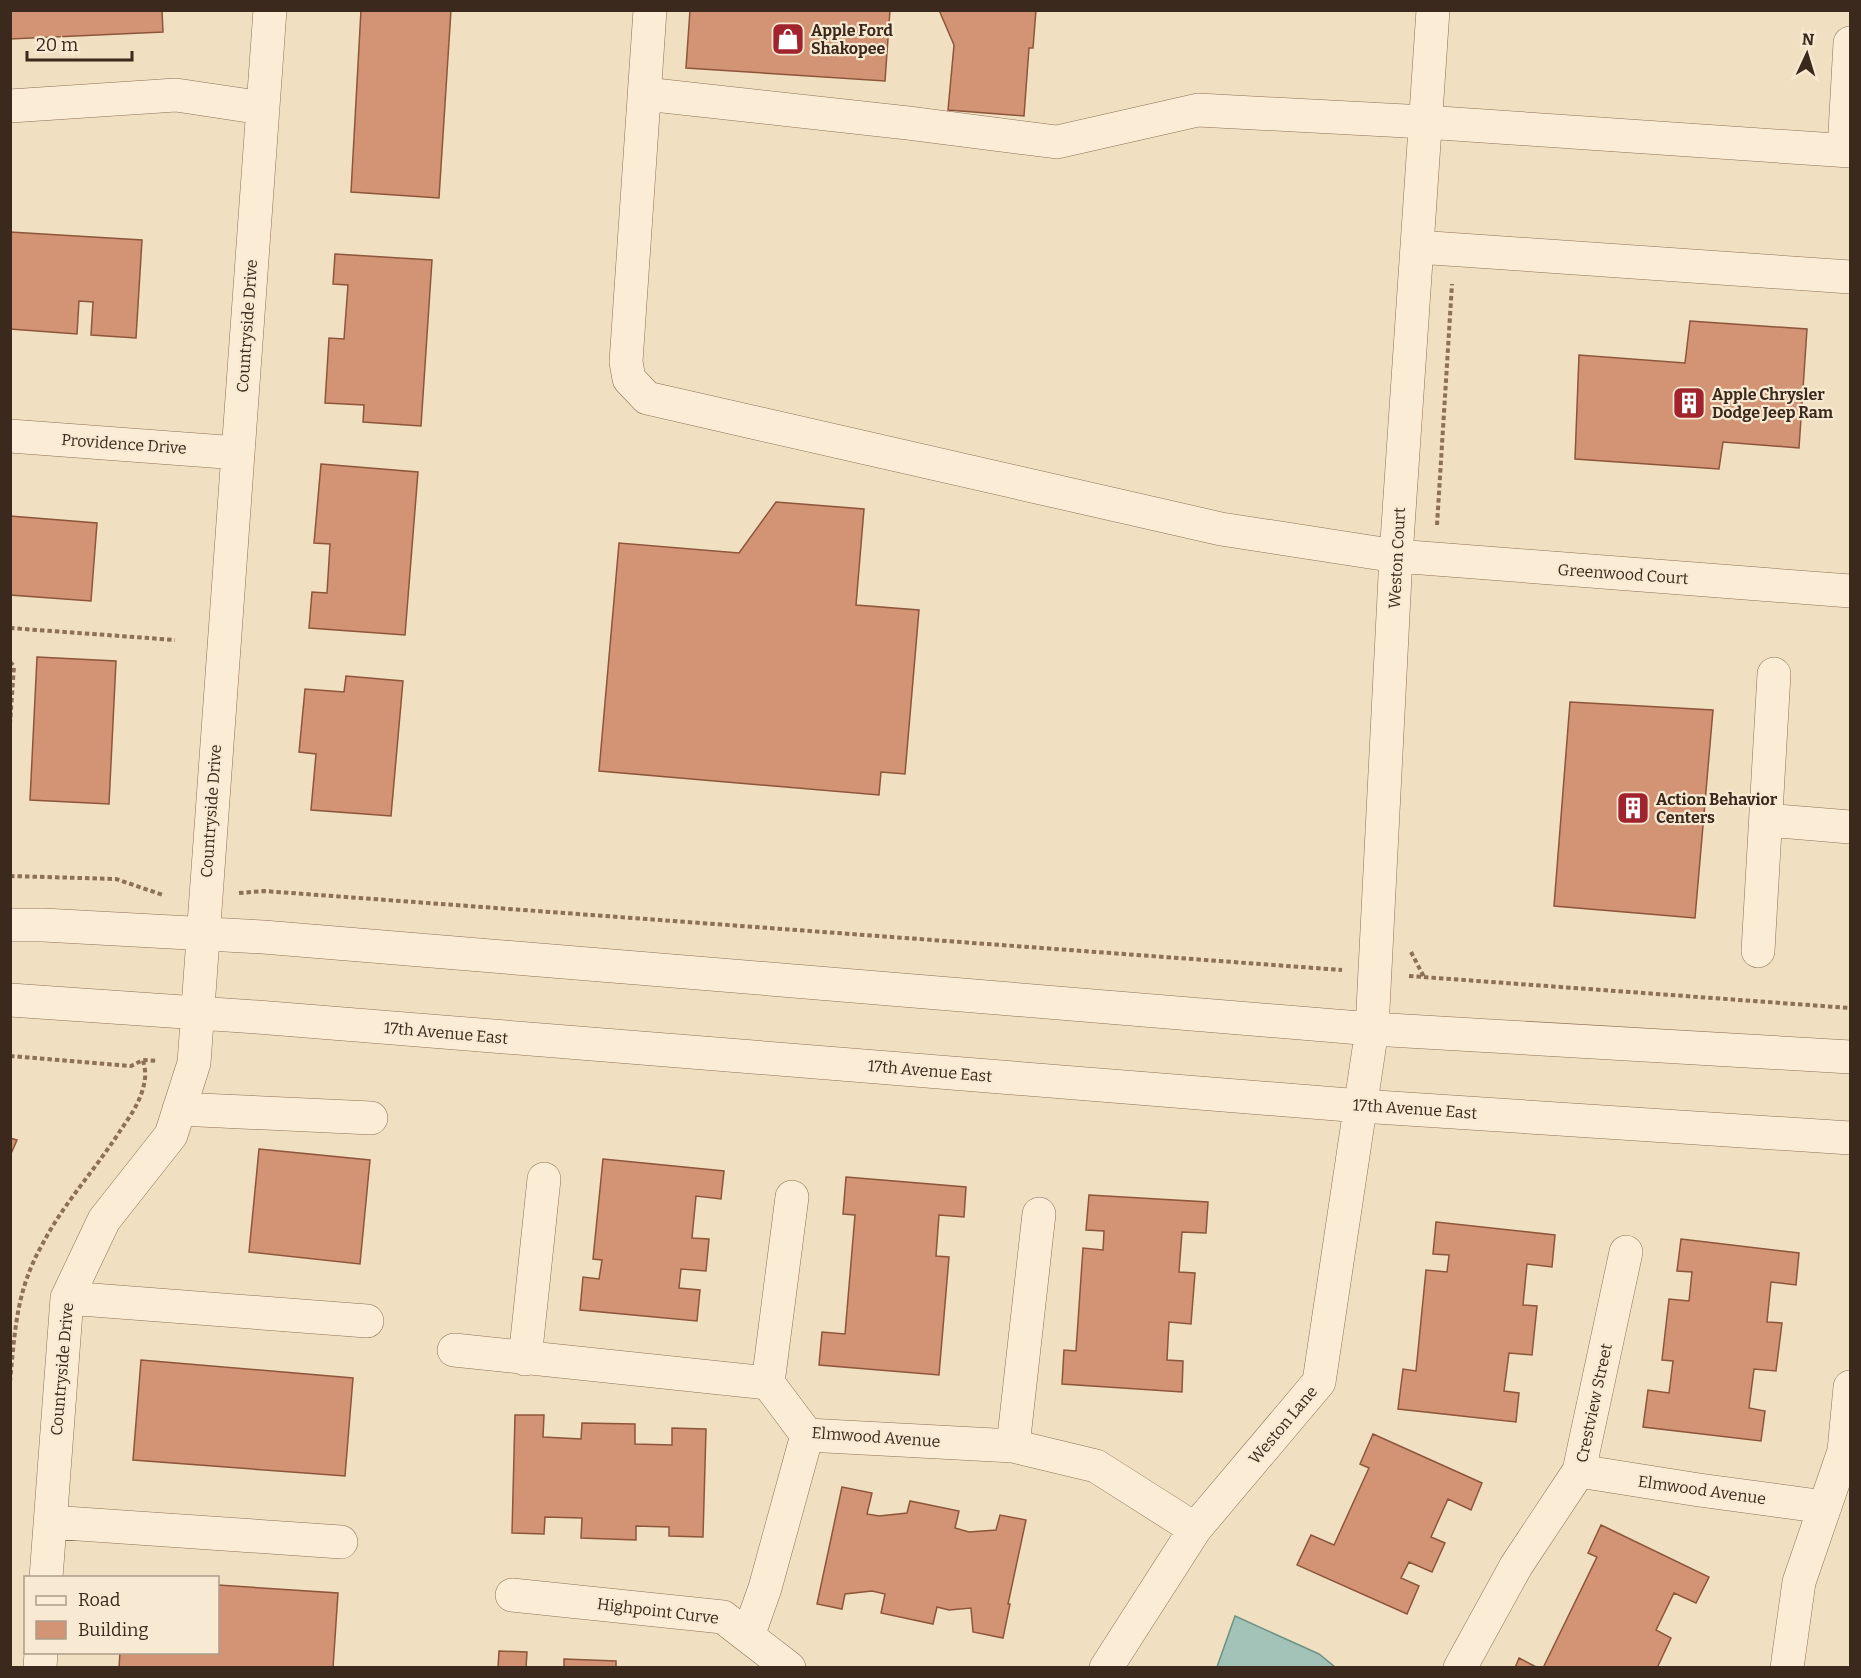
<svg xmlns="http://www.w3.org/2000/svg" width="1861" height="1678" font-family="Bitter,serif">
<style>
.water{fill:#a4c3b8;stroke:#6a9285;stroke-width:1.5}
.building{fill:#d29474;stroke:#8d563b;stroke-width:1.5}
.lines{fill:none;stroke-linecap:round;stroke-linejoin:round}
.minor-casing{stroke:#8c7057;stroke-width:34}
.path{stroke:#8c7057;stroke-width:4;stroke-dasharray:4.5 3;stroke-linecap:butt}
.minor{stroke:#fbedd5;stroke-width:33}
.labels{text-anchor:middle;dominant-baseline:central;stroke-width:4.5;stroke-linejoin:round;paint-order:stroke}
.poi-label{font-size:16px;font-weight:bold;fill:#3b291d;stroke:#f8ead2;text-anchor:start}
.street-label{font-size:16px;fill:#3b291d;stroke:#f8ead2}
</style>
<rect width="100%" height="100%" fill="#f1dfc1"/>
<!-- water -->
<path class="water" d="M1235 1616 1319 1654 1335 1667H1217Z"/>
<!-- building -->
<path class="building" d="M10 10H162L163 32 10 39Z
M361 10H451L439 198 351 192Z
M690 10H890L885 81 686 68Z
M939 10H1036L1033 48H1029L1024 116 948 110 954 45Z
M10 232 142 240 136 338 91 335 93 302 79 301 77 334 10 329Z
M335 254 432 260 421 426 363 422 364 405 325 403 329 338 344 339 348 285 333 284Z
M1690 321 1807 329 1799 448 1723 442 1719 469 1575 459 1579 355 1685 363Z
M321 464 418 472 405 635 309 628 312 592 327 593 330 544 314 543Z
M776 502 864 509 856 605 919 610 905 774 881 772 879 795 599 771 619 543 739 553Z
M10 516 97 523 91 601 10 595Z
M37 657 116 661 109 804 30 800Z
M346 676 403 681 391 816 311 810 316 754 299 752 305 689 344 692Z
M1570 702 1713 710 1695 918 1554 906Z
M10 1138 17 1140 10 1156Z
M259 1149 370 1160 360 1264 249 1252Z
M603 1159 724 1171 721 1199 696 1196 692 1238 709 1239 706 1271 681 1269 679 1288 700 1290 697 1321 580 1310 583 1277 599 1279 602 1260 593 1259Z
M846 1177 966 1187 964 1217 939 1215 936 1256 949 1257 939 1375 819 1365 822 1332 845 1334 855 1215 843 1214Z
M1089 1195 1208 1202 1206 1233 1182 1232 1179 1272 1195 1273 1191 1324 1169 1322 1167 1360 1183 1361 1182 1392 1062 1384 1064 1350 1076 1351 1083 1248 1103 1250 1104 1231 1086 1230Z
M1436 1222 1555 1235 1552 1267 1527 1264 1523 1305 1537 1306 1532 1355 1509 1353 1504 1391 1519 1393 1516 1422 1398 1409 1403 1369 1416 1371 1426 1270 1447 1272 1449 1255 1433 1254Z
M1681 1239 1799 1253 1796 1285 1771 1282 1767 1322 1782 1323 1776 1371 1754 1369 1749 1408 1765 1411 1761 1441 1643 1427 1648 1390 1669 1393 1673 1361 1662 1360 1669 1299 1689 1301 1692 1272 1677 1271Z
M141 1360 353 1378 345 1476 133 1460Z
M515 1415H544L543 1437 581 1439 582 1423 635 1424V1444L672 1445V1428L706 1429 703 1537 669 1536V1527L636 1526V1540L581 1538 582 1518 545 1517 544 1534 512 1533Z
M1373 1434 1482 1483 1471 1510 1448 1499 1431 1537 1445 1543 1432 1572 1409 1562 1401 1578 1419 1586 1407 1614 1297 1565 1311 1535 1334 1545 1369 1468 1360 1464Z
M842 1487 872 1493 867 1514 879 1516 907 1513 910 1501 959 1511 955 1528 969 1532 996 1530 1000 1515 1026 1520 1008 1604H1010L1003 1638 973 1632 971 1608 949 1610 937 1607 933 1624 881 1613 885 1594 872 1591 845 1594 842 1609 817 1604Z
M1601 1525 1709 1577 1696 1603 1674 1593 1656 1630 1671 1638 1657 1668H1543L1597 1557 1588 1553Z
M218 1585 338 1593 333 1668H119L120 1652H218Z
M499 1651 527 1652 526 1668H498Z
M1519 1658 1538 1668H1515Z
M564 1659 616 1661V1668H564Z"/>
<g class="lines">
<!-- minor casing -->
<g class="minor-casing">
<path id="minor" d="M650 10 626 362 629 379 647 398 1221 529 1396 556 1850 591
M645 94 908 123 1057 142 1198 110 1425 122 1850 151
M10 106 176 95 263 108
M1844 150 1850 43
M1417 247 1850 277
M10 436 238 453
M1766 820 1850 827
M10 925H43L263 937 1372 1029 1850 1057
M1758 951 1774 674
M10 1000 257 1017 1361 1106 1850 1138
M179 1109 371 1118
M67 1298 367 1321
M454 1350 768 1383 807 1435 1013 1446 1096 1466 1195 1529
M525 1359 544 1179
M768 1383 792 1197
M1013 1446 1039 1214
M1579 1471 1699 1490 1825 1507
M50 1522 341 1542
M46 1578 67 1298 104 1220 171 1135 194 1063 270 10
M512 1595 723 1617 789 1668
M748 1636 765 1588 807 1435
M40 1668 41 1652
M1106 1668 1195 1529 1319 1382 1372 1029 1396 556 1433 10
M1460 1668 1516 1566 1579 1471 1626 1252
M1787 1668 1799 1582 1844 1451 1850 1387"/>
</g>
<!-- path -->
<path class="path" d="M1437 525 1452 284
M10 628 175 640
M10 662 14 666 10 724
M10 876 116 879 163 895
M239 893 264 891 1342 970
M1411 952 1424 977
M1409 976 1850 1008
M10 1056 131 1066 143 1060 158 1061
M10 1382C15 1331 16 1291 42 1245 63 1204 95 1170 120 1131 131 1115 143 1098 145 1078 146 1072 144 1065 143 1060"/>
<!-- minor -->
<use href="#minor" class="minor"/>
</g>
<!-- icons -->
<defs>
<g id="shop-square" transform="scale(1.725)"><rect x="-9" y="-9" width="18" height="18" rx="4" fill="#a0232d" stroke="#f8ead2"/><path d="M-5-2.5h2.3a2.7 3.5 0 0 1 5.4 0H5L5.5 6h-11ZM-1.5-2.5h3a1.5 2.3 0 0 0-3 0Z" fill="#fff"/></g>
<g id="building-square" transform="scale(1.725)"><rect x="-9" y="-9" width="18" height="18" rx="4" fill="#a0232d" stroke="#f8ead2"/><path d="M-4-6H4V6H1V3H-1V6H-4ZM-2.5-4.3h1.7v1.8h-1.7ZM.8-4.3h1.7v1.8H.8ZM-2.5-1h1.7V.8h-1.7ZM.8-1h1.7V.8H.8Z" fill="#fff"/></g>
</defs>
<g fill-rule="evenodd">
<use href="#shop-square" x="788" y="39"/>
<use href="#building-square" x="1689" y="403"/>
<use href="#building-square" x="1633" y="808"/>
</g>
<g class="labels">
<!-- poi labels -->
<g class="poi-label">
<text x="811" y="30">Apple Ford<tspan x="811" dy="18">Shakopee</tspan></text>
<text x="1712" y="394">Apple Chrysler<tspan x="1712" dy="18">Dodge Jeep Ram</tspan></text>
<text x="1656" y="799">Action Behavior<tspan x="1656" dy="18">Centers</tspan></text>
</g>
<!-- street labels -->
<g class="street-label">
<text transform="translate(247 326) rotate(-86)">Countryside Drive</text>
<text transform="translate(124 444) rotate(4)">Providence Drive</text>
<text transform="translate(1397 558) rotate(-87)">Weston Court</text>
<text transform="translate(1623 574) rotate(4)">Greenwood Court</text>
<text transform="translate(211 811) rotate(-86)">Countryside Drive</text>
<text transform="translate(446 1033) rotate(5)">17th Avenue East</text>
<text transform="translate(930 1071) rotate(5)">17th Avenue East</text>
<text transform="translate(1415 1109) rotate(4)">17th Avenue East</text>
<text transform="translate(62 1369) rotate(-85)">Countryside Drive</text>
<text transform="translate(1594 1403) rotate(-78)">Crestview Street</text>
<text transform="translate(1283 1425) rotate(-50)">Weston Lane</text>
<text transform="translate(876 1437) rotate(4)">Elmwood Avenue</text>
<text transform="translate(1702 1490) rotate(8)">Elmwood Avenue</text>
<text transform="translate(658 1611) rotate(7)">Highpoint Curve</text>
</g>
</g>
<!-- border -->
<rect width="1861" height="1678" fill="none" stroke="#3b291d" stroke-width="24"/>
<!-- legend -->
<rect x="24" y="1576" width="195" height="78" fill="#f8ead2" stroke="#ac9d8a" stroke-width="1.5"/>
<rect x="36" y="1596" width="30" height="9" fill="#fbedd5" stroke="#ac9d8a" stroke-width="1.5"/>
<text x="78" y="1606" font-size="18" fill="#3b291d">Road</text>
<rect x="36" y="1621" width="30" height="18" fill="#d29474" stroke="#ac9d8a" stroke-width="1.5"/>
<text x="78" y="1636" font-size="18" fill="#3b291d">Building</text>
<!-- north arrow -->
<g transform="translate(1807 54) rotate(4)" stroke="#f8ead2" stroke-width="4.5" paint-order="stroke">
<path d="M0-4.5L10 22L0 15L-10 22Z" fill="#3b291d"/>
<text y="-9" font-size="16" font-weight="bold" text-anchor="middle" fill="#3b291d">N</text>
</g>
<!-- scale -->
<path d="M27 51v9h105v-9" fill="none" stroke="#3b291d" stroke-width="3"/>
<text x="36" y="51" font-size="18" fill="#3b291d" stroke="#f8ead2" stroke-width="4.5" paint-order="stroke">20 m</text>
</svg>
